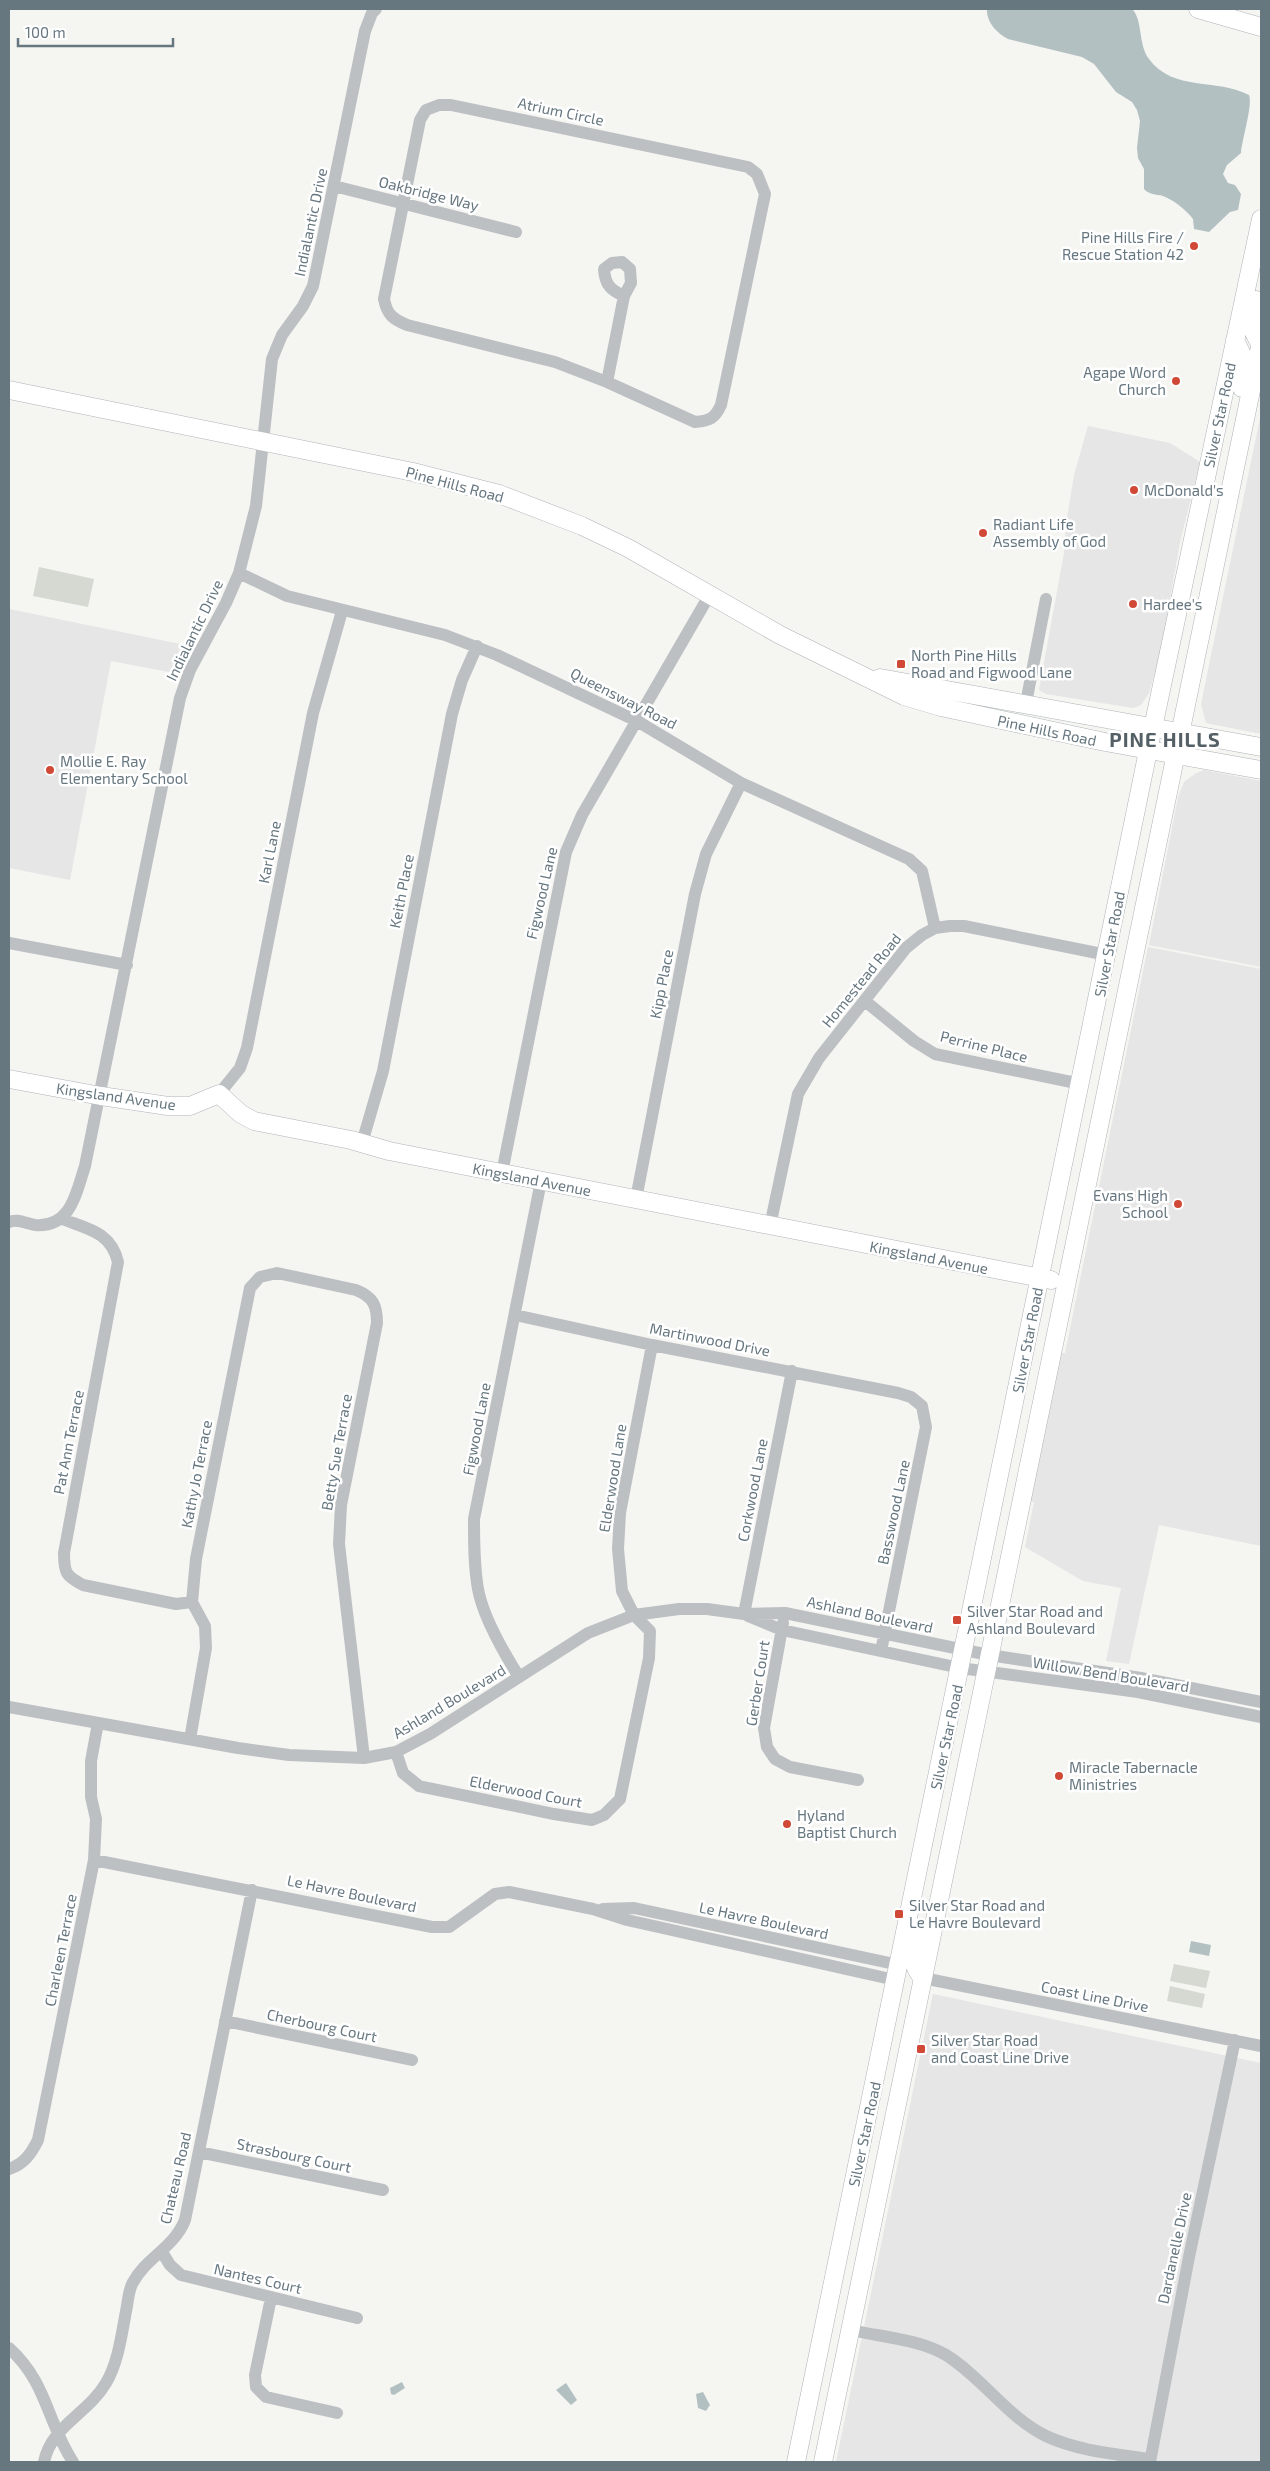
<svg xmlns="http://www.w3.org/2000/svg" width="1270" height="2471" font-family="'Exo 2',sans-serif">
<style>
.built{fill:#e5e6e5}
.green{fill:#d5d9d1}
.water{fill:#b3c0c2}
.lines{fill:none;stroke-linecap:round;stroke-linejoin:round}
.secondary-casing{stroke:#afb4b8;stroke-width:19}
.street{stroke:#bcc0c3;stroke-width:12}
.secondary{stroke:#fff;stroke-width:18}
.poi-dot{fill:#d04937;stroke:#fff;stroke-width:2}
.labels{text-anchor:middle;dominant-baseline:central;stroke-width:5;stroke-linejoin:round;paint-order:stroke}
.street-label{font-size:15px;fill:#677780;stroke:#fff}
.poi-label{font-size:15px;fill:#677780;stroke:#fff;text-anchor:start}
.district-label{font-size:20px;font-weight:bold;letter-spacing:1px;fill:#546065;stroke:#fff}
</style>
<rect width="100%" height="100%" fill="#f5f5f2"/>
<!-- built -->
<path class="built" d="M1261 413V734L1206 723 1201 704Z
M1088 426 1170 443 1200 462 1180 542 1161 651 1149 693 1141 705 1133 708 1046 694 1039 690 1064 553 1066 524 1074 475Z
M9 609 185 645 169 672 111 661 70 880 9 868Z
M1204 770 1261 781V967L1149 945 1178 797 1184 782 1196 773Z
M1148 947 1261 969V1546L1159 1525 1129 1664 1106 1661 1121 1588 1083 1581 1025 1547 1034 1502 1029 1501 1060 1353H1065Z
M933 1994 1261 2063V2462H836Z"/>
<!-- green -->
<path class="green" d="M39 567 94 579 88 607 33 596Z
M1174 1964 1210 1971 1206 1988 1170 1981Z
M1170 1986 1205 1994 1202 2008 1167 2001Z"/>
<!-- water -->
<path class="water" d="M987 9H1132C1143 19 1138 45 1149 59 1173 92 1217 78 1249 95 1253 105 1242 139 1241 153L1227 165 1223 174 1228 183 1235 185 1241 194 1238 210 1230 212 1209 232 1194 229 1193 219C1185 209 1175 201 1163 196 1156 194 1149 195 1144 189V169L1138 158 1137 148 1140 121 1137 110 1132 102 1116 92 1094 64 1082 57 1008 39C997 33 986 22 987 9Z
M1191 1941 1211 1945 1209 1956 1189 1952Z
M402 2382 405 2388 394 2395 391 2394 390 2388Z
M566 2383 577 2400 571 2405 556 2390Z
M703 2392 710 2405 706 2411 698 2408 696 2394Z"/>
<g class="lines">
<!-- secondary casing -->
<g class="secondary-casing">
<path id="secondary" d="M1198 9 1261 27
M1256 300C1252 317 1249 330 1261 344
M1235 340 1244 359 1242 388
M9 390 413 472 499 494 582 526 628 548 780 635 904 696 941 707 1105 742 1261 770
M880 678 1261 747
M9 1079 101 1096 168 1106H190L219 1094 241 1114 254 1121 351 1140 389 1151 1051 1280
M917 1930C914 1949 909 1964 923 1978
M796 2462 1148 751 1261 219
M823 2462 1261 342"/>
</g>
<!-- street -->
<path class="street" d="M439 105H451L748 167 757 174 765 194 721 405C715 418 710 421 695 422L607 382 555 362 407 325C393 319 387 315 384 299L420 120 426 110Z
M334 186 516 232
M607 382 624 296 631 283 630 269 622 262 612 263 604 269C605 284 610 290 624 296
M239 573 287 596 445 635 497 655 637 721 741 783 909 859 922 871 935 928
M1026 703 1046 599
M9 943 127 965
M865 1001 914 1041 935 1054 1081 1084
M219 1094 240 1068 247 1048 313 713 342 611
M362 1143 383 1071 452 714 462 680 477 646
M502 1173 566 852 582 815 710 594
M636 1199 695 894 706 854 741 783
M62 1219C88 1229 111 1232 118 1262L64 1553C64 1573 66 1576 83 1585L176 1604 192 1602
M9 1222C18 1218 26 1224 35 1225 71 1228 76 1193 85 1166L180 698 190 670 226 603 239 573 256 506 272 359 282 335 303 306 313 286 365 31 372 13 376 9
M770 1226 798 1094 819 1058 906 948 922 935 935 928 950 926H964L1107 955
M515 1315 652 1345 898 1393 911 1397 922 1406 926 1427 881 1651
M744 1614 792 1371
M748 1616 782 1630 960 1668 1138 1692 1261 1717
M783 1623 764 1728 767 1747 775 1759 790 1767 858 1780
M519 1677C504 1653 483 1617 478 1589 474 1566 474 1543 474 1519L541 1181
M9 1707 238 1748 289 1755 364 1758 396 1752 430 1734 588 1633 634 1615 679 1609H707L744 1614 785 1613 989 1655 1141 1678 1261 1702
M190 1739 206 1648 205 1626 192 1602 196 1559 250 1288 260 1277 277 1273 356 1290C373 1297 377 1305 377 1323L341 1505 339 1544 364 1758
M396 1752 403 1773 419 1786 554 1814 592 1820 604 1815 620 1799 649 1658 650 1631 634 1615 622 1591 618 1549 620 1513 652 1345
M94 1860 432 1927H449L495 1894 509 1892 593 1909 627 1920 895 1980
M603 1909 634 1908 899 1965
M923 1978 1261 2046
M225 2021 412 2060
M199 2152 383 2190
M9 2169C24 2164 31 2154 38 2140L94 1860 96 1819 91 1797V1761L98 1723
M162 2252 170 2265 181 2275 357 2318
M271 2298 255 2375 256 2387 266 2397 337 2413
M851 2330C881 2337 919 2339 946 2355 983 2378 1007 2417 1046 2436 1078 2451 1116 2454 1150 2459
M9 2348C47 2382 47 2422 73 2462
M44 2462C51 2426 88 2414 106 2383 119 2361 122 2331 127 2306 128 2299 129 2291 132 2284 145 2258 174 2248 185 2220L252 1890
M1150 2462 1189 2257 1235 2040"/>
<!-- secondary -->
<use href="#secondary" class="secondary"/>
</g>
<!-- markers -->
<g class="poi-dot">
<circle cx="1194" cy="246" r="5"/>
<circle cx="1176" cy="381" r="5"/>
<circle cx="1134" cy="490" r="5"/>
<circle cx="983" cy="533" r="5"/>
<circle cx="1133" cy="604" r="5"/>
<rect x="896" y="659" width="10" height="10" rx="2.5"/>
<circle cx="50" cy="770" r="5"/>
<circle cx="1178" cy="1204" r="5"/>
<rect x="952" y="1615" width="10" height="10" rx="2.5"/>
<circle cx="1059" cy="1776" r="5"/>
<circle cx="787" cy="1824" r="5"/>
<rect x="894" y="1909" width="10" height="10" rx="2.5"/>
<rect x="916" y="2044" width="10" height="10" rx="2.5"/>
</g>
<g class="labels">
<!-- street labels -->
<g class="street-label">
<text transform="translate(561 111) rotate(12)">Atrium Circle</text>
<text transform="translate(429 193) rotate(14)">Oakbridge Way</text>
<text transform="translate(310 222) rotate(-78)">Indialantic Drive</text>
<text transform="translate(1219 415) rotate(-78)">Silver Star Road</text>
<text transform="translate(455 484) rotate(15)">Pine Hills Road</text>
<text transform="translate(194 630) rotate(-64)">Indialantic Drive</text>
<text transform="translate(624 698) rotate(27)">Queensway Road</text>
<text transform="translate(1047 730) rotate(12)">Pine Hills Road</text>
<text transform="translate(269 852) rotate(-79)">Karl Lane</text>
<text transform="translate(401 891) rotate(-79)">Keith Place</text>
<text transform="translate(541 893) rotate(-77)">Figwood Lane</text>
<text transform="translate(1109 944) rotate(-79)">Silver Star Road</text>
<text transform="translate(861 980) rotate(-51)">Homestead Road</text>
<text transform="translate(661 984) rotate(-79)">Kipp Place</text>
<text transform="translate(984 1046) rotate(14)">Perrine Place</text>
<text transform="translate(116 1096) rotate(8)">Kingsland Avenue</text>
<text transform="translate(532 1179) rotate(11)">Kingsland Avenue</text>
<text transform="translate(929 1257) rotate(11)">Kingsland Avenue</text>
<text transform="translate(710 1339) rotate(11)">Martinwood Drive</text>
<text transform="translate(1027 1340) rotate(-79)">Silver Star Road</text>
<text transform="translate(476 1429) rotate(-79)">Figwood Lane</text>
<text transform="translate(68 1442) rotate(-79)">Pat Ann Terrace</text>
<text transform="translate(336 1452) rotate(-80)">Betty Sue Terrace</text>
<text transform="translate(196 1474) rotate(-79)">Kathy Jo Terrace</text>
<text transform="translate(612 1478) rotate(-81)">Elderwood Lane</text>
<text transform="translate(752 1490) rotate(-79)">Corkwood Lane</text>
<text transform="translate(893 1512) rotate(-78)">Basswood Lane</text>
<text transform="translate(870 1614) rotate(12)">Ashland Boulevard</text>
<text transform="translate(1111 1674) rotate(9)">Willow Bend Boulevard</text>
<text transform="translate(757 1683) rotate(-81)">Gerber Court</text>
<text transform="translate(449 1701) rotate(-31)">Ashland Boulevard</text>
<text transform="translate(946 1737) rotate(-78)">Silver Star Road</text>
<text transform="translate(526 1791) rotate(11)">Elderwood Court</text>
<text transform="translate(352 1893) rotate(12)">Le Havre Boulevard</text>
<text transform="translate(764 1920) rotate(12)">Le Havre Boulevard</text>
<text transform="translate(60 1950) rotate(-79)">Charleen Terrace</text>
<text transform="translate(1095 1996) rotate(11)">Coast Line Drive</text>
<text transform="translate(322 2025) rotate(12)">Cherbourg Court</text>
<text transform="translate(864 2134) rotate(-78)">Silver Star Road</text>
<text transform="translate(294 2155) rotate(12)">Strasbourg Court</text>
<text transform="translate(175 2178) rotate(-77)">Chateau Road</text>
<text transform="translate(1174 2248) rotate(-78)">Dardanelle Drive</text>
<text transform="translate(258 2278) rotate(13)">Nantes Court</text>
</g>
<!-- poi labels -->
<g class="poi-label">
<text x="1184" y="237" text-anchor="end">Pine Hills Fire /<tspan x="1184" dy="17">Rescue Station 42</tspan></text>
<text x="1166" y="372" text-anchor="end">Agape Word<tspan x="1166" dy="17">Church</tspan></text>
<text x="1144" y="490">McDonald's</text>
<text x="993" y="524">Radiant Life<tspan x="993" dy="17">Assembly of God</tspan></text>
<text x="1143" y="604">Hardee's</text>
<text x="911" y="655">North Pine Hills<tspan x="911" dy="17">Road and Figwood Lane</tspan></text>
<text x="60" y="761">Mollie E. Ray<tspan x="60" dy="17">Elementary School</tspan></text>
<text x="1168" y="1195" text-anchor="end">Evans High<tspan x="1168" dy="17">School</tspan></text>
<text x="967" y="1611">Silver Star Road and<tspan x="967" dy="17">Ashland Boulevard</tspan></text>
<text x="1069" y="1767">Miracle Tabernacle<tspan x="1069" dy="17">Ministries</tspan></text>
<text x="797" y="1815">Hyland<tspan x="797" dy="17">Baptist Church</tspan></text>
<text x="909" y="1905">Silver Star Road and<tspan x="909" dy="17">Le Havre Boulevard</tspan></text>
<text x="931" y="2040">Silver Star Road<tspan x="931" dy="17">and Coast Line Drive</tspan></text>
</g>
<!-- district labels -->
<g class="district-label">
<text x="1165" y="739">PINE HILLS</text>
</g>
</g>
<!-- border -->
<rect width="1270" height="2471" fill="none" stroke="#677780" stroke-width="20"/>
<!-- scale -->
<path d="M18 38v8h155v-8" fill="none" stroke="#677780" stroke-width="2.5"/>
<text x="25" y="38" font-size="15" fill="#677780" stroke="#ffffff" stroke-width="4" paint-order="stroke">100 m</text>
</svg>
